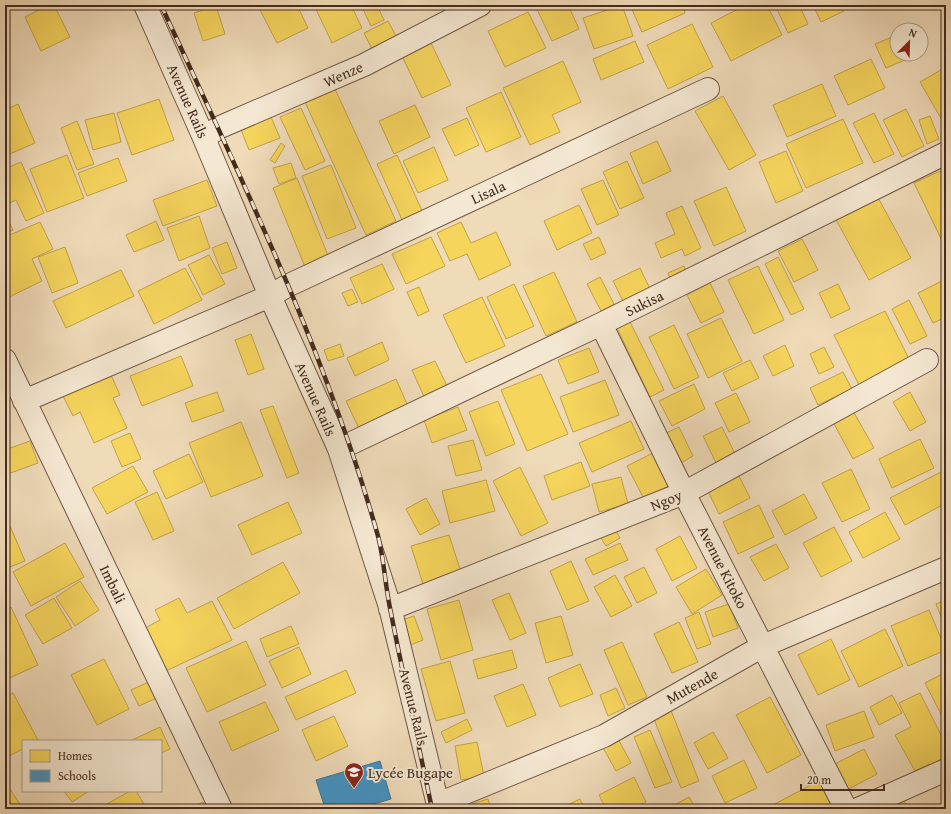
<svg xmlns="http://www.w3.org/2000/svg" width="951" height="814" font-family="'Gentium Book Plus',serif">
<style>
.homes{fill:#f6d55c;stroke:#c1a249}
.schools{fill:#4393c3;stroke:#437492}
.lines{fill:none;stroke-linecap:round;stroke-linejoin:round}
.minor-casing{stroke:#6f5745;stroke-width:24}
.minor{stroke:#f5e8d2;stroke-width:22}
.rail-casing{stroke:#442b1e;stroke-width:4.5}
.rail{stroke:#f5e8d2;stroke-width:3;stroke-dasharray:9;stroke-linecap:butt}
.labels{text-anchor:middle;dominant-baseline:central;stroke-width:4;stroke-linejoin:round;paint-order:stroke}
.street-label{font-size:15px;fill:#442b1e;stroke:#f5e8d2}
.poi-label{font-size:15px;fill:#442b1e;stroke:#f5e8d2;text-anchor:start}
</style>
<rect width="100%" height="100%" fill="#f0dbb9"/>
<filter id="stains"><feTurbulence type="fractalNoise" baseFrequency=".005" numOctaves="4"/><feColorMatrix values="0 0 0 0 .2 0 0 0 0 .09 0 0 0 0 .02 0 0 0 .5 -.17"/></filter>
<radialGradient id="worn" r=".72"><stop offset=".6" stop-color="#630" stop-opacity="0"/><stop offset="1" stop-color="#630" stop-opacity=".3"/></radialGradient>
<!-- homes -->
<path class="homes" d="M49 5H54L70 37 41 51 25 17Z
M216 5H231L218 10Z
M265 5H297L308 28 277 43 259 8Z
M314 5H351L362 28 332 43Z
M361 5H377L384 20 371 26Z
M535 5H568L579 29 552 41Z
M622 5 633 36 594 49 583 18Z
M630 5H682L685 13 642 32Z
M746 5H767L782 35 731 61 711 23Z
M775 5H799L808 24 788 33Z
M813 5H841L844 11 821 22Z
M216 6 225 34 203 41 194 13Z
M528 12 546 48 505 67 488 31Z
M388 21 396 36 372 49 364 33Z
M692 24 713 67 668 89 647 45Z
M897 35V54H910L912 57 886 68 875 44Z
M635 41 644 62 601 80 593 59Z
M431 43 451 85 422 98 402 56Z
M871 59 885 88 848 105 834 76Z
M563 61 581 102 552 115 560 132 530 145 503 88Z
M946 67V127L920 82Z
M822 84 836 116 787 137 773 105Z
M335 89 396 221 366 235 305 102Z
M501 92 521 137 486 152 466 108Z
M723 96 756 155 729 170 695 111Z
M159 99 174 140 132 155 117 113Z
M18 104 35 143 5 156V110Z
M415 105 430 137 394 154 379 121Z
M301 108 325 161 305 170 280 117Z
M906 109 924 146 902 157 883 120Z
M268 110 280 138 249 150 238 122Z
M114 113 121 142 93 150 85 120Z
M874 113 894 154 874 163 853 123Z
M930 116 939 139 927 144 919 120Z
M467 118 479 145 455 156 442 129Z
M843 119 863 163 806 188 786 144Z
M77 121 94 164 77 170 61 128Z
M657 141 671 171 643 184 630 153Z
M281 143 285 146 275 163 270 160Z
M434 147 448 180 418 193 403 161Z
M786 151 803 191 776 203 759 162Z
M67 155 84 198 47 212 30 169Z
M397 155 423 213 403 222 377 164Z
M118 158 127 181 87 196 78 173Z
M627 161 644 198 620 209 603 172Z
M21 162 44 213 26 221 16 200 5 205V169Z
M291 163 296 178 279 184 273 168Z
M331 165 356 228 327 239 302 176Z
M940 171 946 183V249L914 183Z
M297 178 329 258 305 267 273 188Z
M207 180 217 206 163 226 153 200Z
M603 180 619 215 597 225 581 189Z
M726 187 746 231 714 246 694 201Z
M876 194 911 258 869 280 834 216Z
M579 205 592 233 557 250 544 221Z
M682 206 701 248 685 256 682 249 661 258 655 243 675 234 666 213Z
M5 214 13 230 5 234Z
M199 216 210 248 179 261 167 228Z
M156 221 164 240 134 252 126 235Z
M40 222 53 249 32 259 42 281 5 299V237Z
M461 222 471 243 496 232 511 265 479 280 467 254 450 261 437 233Z
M431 237 445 266 406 284 392 254Z
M599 237 606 253 591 260 583 244Z
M802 239 818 270 794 282 778 251Z
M227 242 237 268 222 274 212 248Z
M65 247 78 283 52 293 38 257Z
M209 255 225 284 203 295 188 265Z
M778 257 804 309 791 315 765 264Z
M382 264 394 289 362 304 350 278Z
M684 266 689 279 673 286 668 273Z
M758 266 784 320 754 334 728 280Z
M185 268 202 300 154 324 138 291Z
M640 268 651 291 624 303 613 281Z
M121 270 134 296 66 328 53 301Z
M554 272 577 322 546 336 523 286Z
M600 277 614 304 601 311 587 284Z
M946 279V317L933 323 918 293Z
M710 283 724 312 701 323 687 295Z
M514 284 534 326 506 339 487 297Z
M838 284 850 309 831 318 819 293Z
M419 287 429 311 418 316 407 292Z
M352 289 358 302 348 306 342 293Z
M482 297 505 346 466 363 443 315Z
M909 300 927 336 910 344 892 309Z
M885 311 910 361 859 385 834 335Z
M721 318 742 361 708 378 687 334Z
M630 322 664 390 650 397 617 328Z
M674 325 699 377 674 389 649 337Z
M251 334 264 369 248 375 235 340Z
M382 342 389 360 355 376 347 358Z
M340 344 344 356 328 361 324 350Z
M785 345 794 366 773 376 763 356Z
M824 347 834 367 819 374 810 354Z
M589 348 599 372 568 384 558 360Z
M181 356 193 386 142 406 130 376Z
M750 360 759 378 732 391 723 373Z
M435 361 449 390 426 401 412 370Z
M843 372 852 389 818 405 810 388Z
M541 374 568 434 527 451 501 390Z
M111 375 120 395 113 398 127 428 94 443 80 412 73 416 63 396Z
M396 379 410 411 361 433 346 401Z
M605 380 619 415 573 432 560 397Z
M694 384 705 409 672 426 659 401Z
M217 392 224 411 192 422 185 403Z
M910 392 926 422 910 431 893 402Z
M736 393 750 422 729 432 715 403Z
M498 401 515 444 486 456 469 412Z
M273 406 299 473 287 478 260 410Z
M458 407 467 430 432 443 424 420Z
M853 411 874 448 853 459 833 422Z
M631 421 644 449 592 472 579 443Z
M241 422 263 476 211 497 189 443Z
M679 427 693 456 681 463 666 433Z
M722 427 738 460 719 469 703 436Z
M130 433 141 459 122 467 111 441Z
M920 439 934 468 892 488 879 459Z
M473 440 482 470 456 476 448 446Z
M30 441 38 463 5 475V450Z
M655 452 672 484 644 499 627 466Z
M189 454 203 482 166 499 153 471Z
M581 462 590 486 552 500 544 476Z
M133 466 148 492 107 514 92 488Z
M520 467 548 523 521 536 493 481Z
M851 469 870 509 842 522 822 483Z
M945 470 946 503 905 525 890 498Z
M739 476 750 498 719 514 708 491Z
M621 477 628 504 599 512 592 484Z
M486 480 495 511 450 523 442 491Z
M157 492 174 531 153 540 135 502Z
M804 494 817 518 785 535 772 511Z
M426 498 440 524 420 535 406 509Z
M5 501 9 512 5 513Z
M288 502 302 533 252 555 238 525Z
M759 505 774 537 738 554 723 522Z
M885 512 900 539 863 558 849 532Z
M10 526 25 561 5 569V528Z
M614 527 620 538 606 546 599 535Z
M834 527 852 561 821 577 803 543Z
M449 535 461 572 423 584 411 546Z
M680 536 697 568 672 581 656 549Z
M65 543 84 577 31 606 13 572Z
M620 543 628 560 593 575 585 559Z
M776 544 789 568 764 581 750 557Z
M571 561 589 601 567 610 550 571Z
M283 562 300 593 234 629 217 598Z
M644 567 657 593 637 603 624 577Z
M706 569 722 595 692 614 676 587Z
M615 575 632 606 611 617 594 587Z
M80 581 99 610 75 626 56 597Z
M509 593 526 633 510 640 492 600Z
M54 598 72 628 43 644 25 615Z
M179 598 187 613 212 601 232 640 166 671 145 628 160 620 155 610Z
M459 600 473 650 441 660 427 609Z
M946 600V629L936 604Z
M729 604 738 628 713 637 705 612Z
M11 607 38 665 5 680V610Z
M929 610 946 650 908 666 891 626Z
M699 612 711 644 697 649 685 618Z
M414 616 423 640 408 646 399 621Z
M561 616 573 655 546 663 535 623Z
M679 622 698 662 672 673 654 634Z
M291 626 299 644 267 657 260 639Z
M885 629 903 666 859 687 841 651Z
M831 639 850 680 818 695 798 655Z
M246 641 266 685 207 712 186 668Z
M622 642 647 697 628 705 604 650Z
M299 647 311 674 282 688 269 661Z
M512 650 517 668 478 679 473 660Z
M104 659 129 709 97 725 71 675Z
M450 661 465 713 436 721 421 669Z
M580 664 593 694 560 707 548 678Z
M346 670 356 693 296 720 285 697Z
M946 672V716L943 718 925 683Z
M151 681 159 697 139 706 131 690Z
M523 684 536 715 507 727 494 696Z
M616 688 625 708 608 716 600 695Z
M13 693 38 740 23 741V749L5 758V697Z
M920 693 946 745V759L930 767 929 764 915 771 895 735 911 727 899 703Z
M892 695 902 713 879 725 870 707Z
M770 697 801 755 767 773 736 715Z
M265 702 279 730 232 751 219 722Z
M670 708 699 781 681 788 652 714Z
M864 711 874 737 835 751 826 725Z
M334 716 348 746 316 761 302 730Z
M467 719 472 730 446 743 441 732Z
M160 727 170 749 161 753V741H130Z
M946 727V737L942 729Z
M650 730 672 782 655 788 634 737Z
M713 732 728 758 708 769 694 743Z
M616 735 631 763 616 771 601 744Z
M477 742 484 776 461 780 455 746Z
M864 749 877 774 847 790 833 765Z
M744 760 757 788 725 803 712 776Z
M634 777 646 802 632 809H606L599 795Z
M820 780 835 809H775L773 805Z
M8 786 23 809H5V788Z
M64 791H89L72 802Z
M130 791H136L147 809H98Z
M689 797 696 809H667Z
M903 798 908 809H875Z
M488 799 491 809H463L462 807Z
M580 799 585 809H559Z
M203 802 206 809H188Z"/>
<!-- schools -->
<path class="schools" d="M380 761 391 799 357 809H311L324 805 316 780Z"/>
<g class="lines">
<!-- minor casing -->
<g class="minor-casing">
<path id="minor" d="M145 5 204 138 270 296 339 449 390 607 439 809
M204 138 218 128 364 65 480 5
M601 324 684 493 846 809
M5 360 221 809
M24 401 270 296 287 286 708 89
M339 449 601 324 946 153
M390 609 684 493 927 360
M438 804 604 736 763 646 946 568
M858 809 946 770"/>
</g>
<!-- minor -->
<use href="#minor" class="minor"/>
<!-- rail casing -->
<g class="rail-casing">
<path id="rail" d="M161 5C241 178 326 352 378 536 384 559 385 584 390 608 403 675 418 742 432 809"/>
</g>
<!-- rail -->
<use href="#rail" class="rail"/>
</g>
<!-- icons -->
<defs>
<g id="school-pin" transform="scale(1)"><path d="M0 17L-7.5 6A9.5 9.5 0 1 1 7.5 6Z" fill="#8f2418" stroke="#f5e8d2"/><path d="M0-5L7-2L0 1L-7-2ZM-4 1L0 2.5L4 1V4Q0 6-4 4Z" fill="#fff"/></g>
</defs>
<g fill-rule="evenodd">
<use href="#school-pin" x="354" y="772"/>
</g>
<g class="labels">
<!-- street labels -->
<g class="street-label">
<text transform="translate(343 74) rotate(-24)">Wenze</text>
<text transform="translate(188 101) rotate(66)">Avenue Rails</text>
<text transform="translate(488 192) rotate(-25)">Lisala</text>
<text transform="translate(644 303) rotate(-26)">Sukisa</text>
<text transform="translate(316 399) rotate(66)">Avenue Rails</text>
<text transform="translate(666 500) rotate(-22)">Ngoy</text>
<text transform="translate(723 567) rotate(63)">Avenue Kitoko</text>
<text transform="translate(113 584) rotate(64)">Imbali</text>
<text transform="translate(692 686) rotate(-29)">Mutende</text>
<text transform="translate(414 707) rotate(76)">Avenue Rails</text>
</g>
<!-- poi labels -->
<g class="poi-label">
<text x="368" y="772">Lycée Bugape</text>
</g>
</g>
<!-- margin -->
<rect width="951" height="814" fill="none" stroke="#f0dbb9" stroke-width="20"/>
<rect x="6" y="6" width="939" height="802" fill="none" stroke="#442b1e" stroke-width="2"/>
<rect x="10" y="10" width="931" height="794" fill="none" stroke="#442b1e"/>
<!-- legend -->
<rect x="22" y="740" width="140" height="52" fill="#f5e8d2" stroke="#ae9c8a"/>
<rect x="30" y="750" width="20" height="12" fill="#f6d55c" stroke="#ae9c8a"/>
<text x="58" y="760" font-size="12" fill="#442b1e">Homes</text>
<rect x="30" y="770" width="20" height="12" fill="#4393c3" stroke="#ae9c8a"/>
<text x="58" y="780" font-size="12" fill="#442b1e">Schools</text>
<!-- north arrow -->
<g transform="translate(909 42) rotate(23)"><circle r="19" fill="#f5e8d2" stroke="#ae9c8a"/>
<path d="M0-3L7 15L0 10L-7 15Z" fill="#8f2418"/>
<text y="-6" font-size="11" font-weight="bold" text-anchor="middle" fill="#442b1e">N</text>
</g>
<!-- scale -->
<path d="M801 784v6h83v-6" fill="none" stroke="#442b1e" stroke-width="2"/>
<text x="807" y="784" font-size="12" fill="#442b1e" stroke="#f5e8d2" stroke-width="3" paint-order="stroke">20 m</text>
<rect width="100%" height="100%" filter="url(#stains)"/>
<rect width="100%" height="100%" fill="url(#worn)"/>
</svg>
